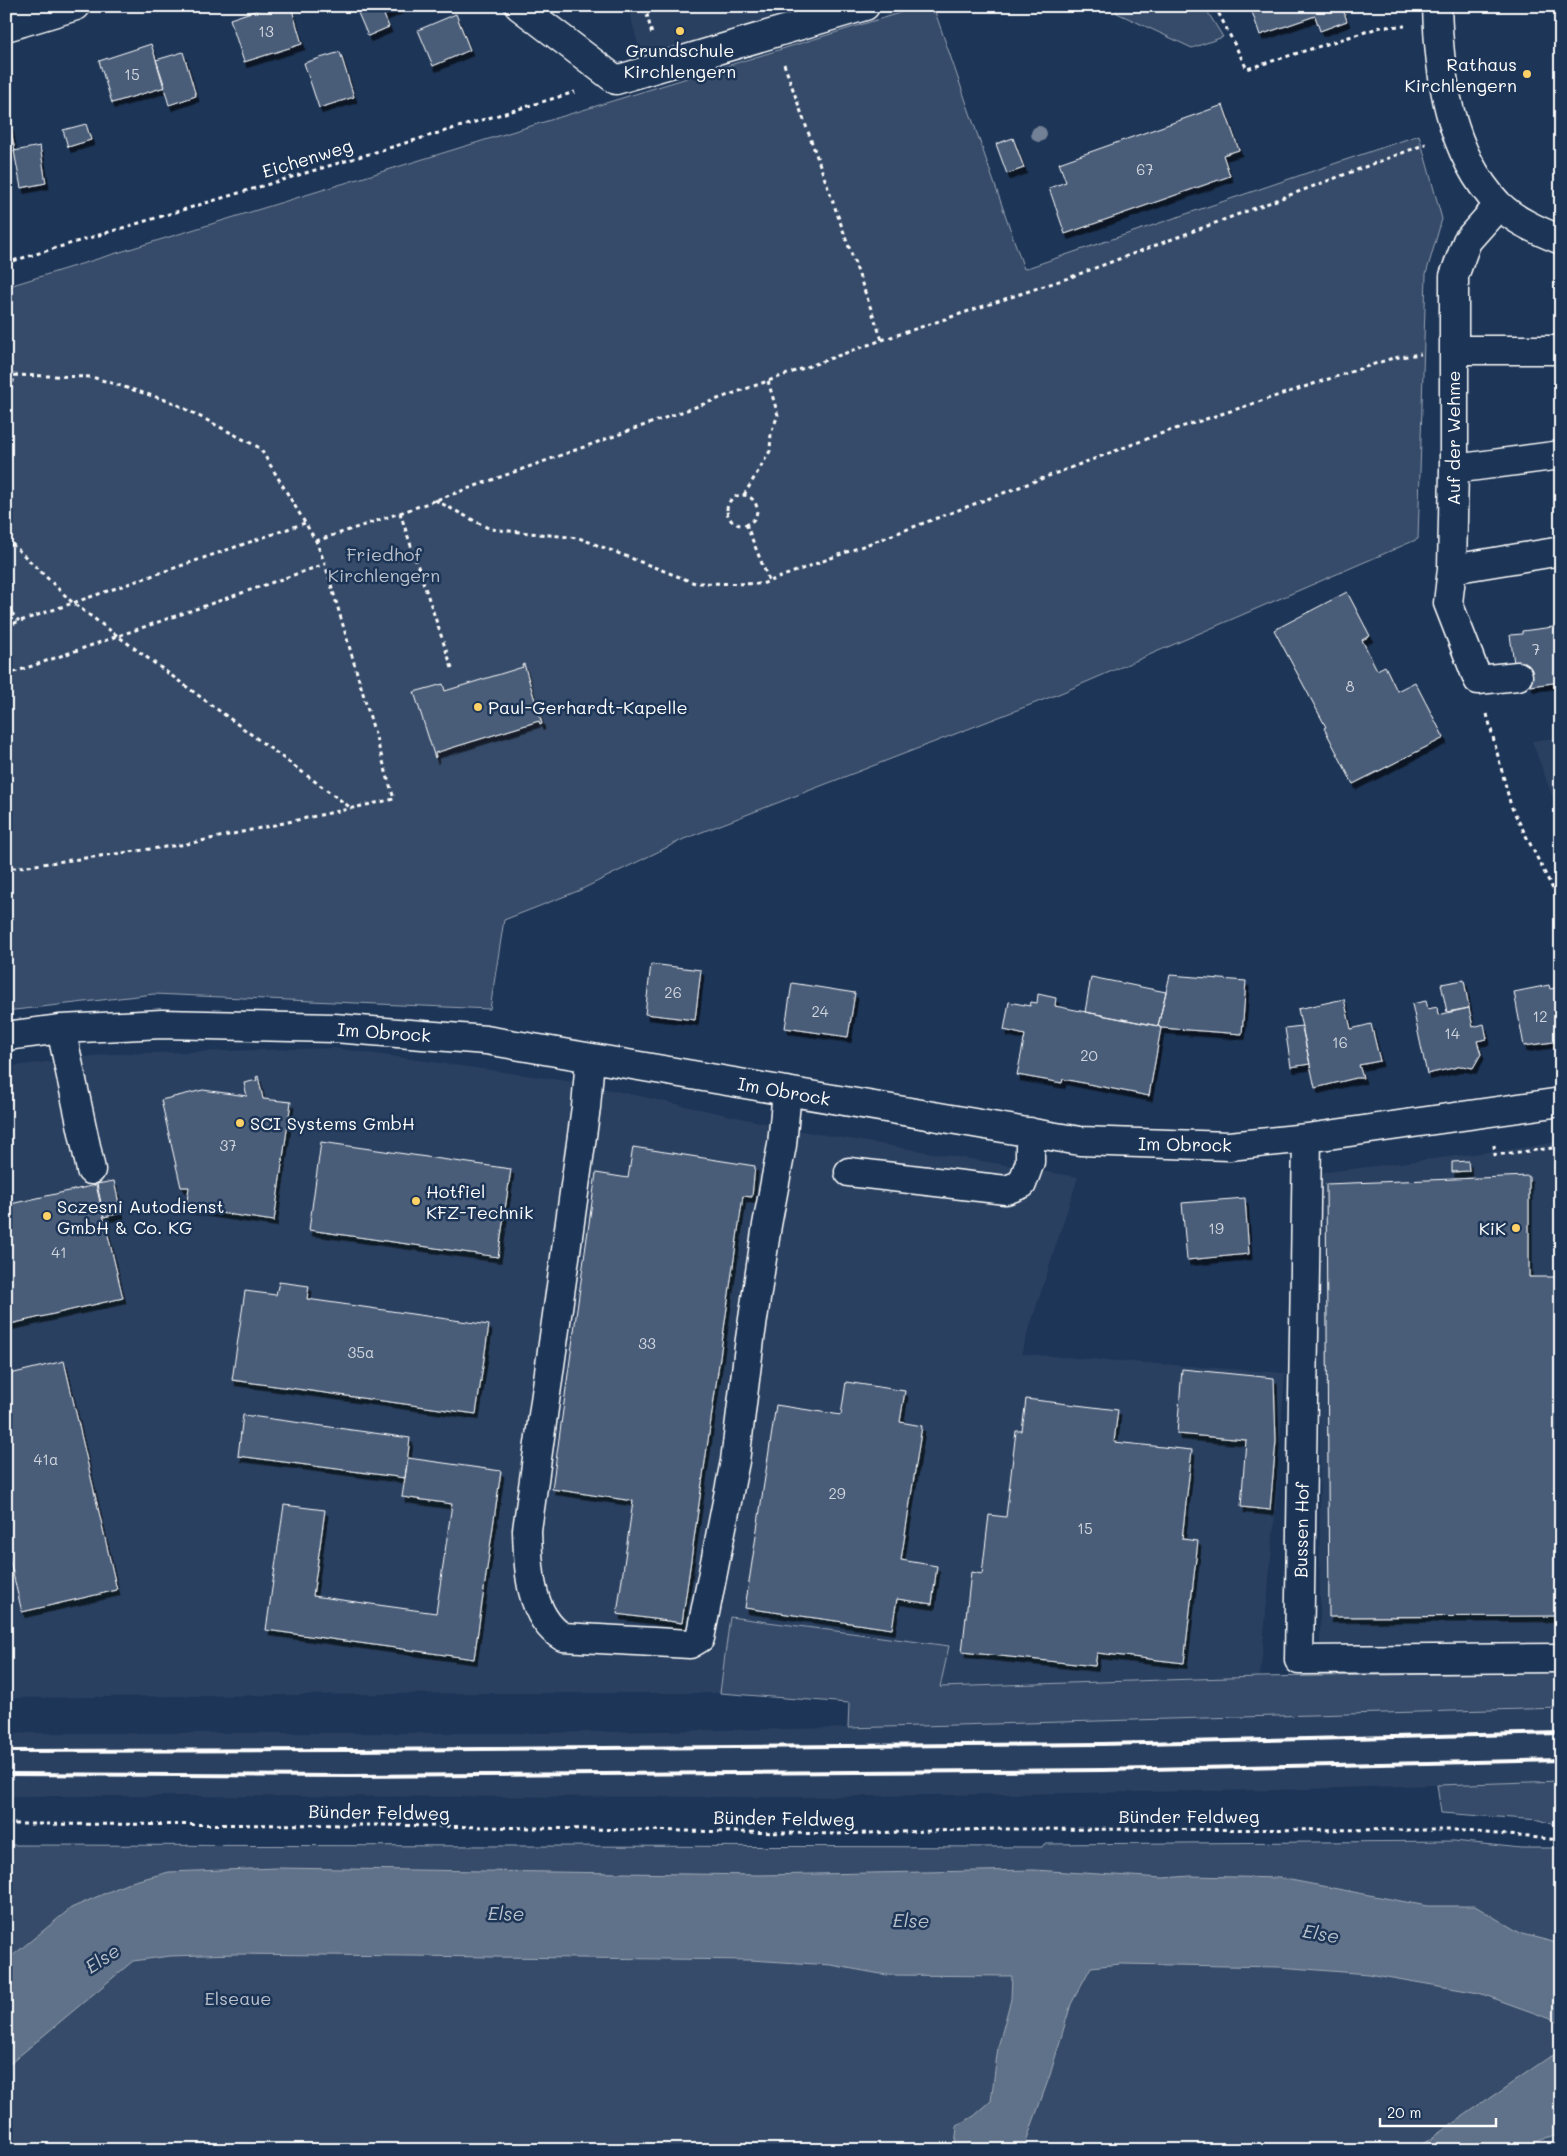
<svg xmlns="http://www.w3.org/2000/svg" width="1567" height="2156" font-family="Mali,sans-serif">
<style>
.built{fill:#2a4161}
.green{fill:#364b69;stroke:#9aa5b4}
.water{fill:#617289;stroke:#a0aab8}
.building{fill:#4a5d79;stroke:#fff;filter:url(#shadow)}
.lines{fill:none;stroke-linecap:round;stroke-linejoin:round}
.minor-casing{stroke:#fff;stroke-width:31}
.path{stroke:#fff;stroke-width:3;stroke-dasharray:4 4;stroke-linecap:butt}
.minor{stroke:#1d3557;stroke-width:28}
.rail{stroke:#fff;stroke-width:4}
.tree{fill:#738196}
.poi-dot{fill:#ffd166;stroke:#1d3557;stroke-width:2}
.labels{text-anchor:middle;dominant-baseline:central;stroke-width:5;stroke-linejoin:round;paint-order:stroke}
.number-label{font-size:15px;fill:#d2d6de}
.poi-label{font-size:18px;fill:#fff;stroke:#1d3557;text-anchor:start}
.street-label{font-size:18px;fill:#fff;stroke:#1d3557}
.park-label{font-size:18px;fill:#b9c0ca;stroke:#1d3557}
.water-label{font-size:19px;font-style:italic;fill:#b8c0ca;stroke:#1d3557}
</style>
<defs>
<filter id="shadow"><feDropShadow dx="3" dy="5.5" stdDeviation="0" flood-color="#0009"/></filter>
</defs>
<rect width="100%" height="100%" fill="#1d3557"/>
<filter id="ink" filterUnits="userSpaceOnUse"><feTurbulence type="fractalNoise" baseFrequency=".02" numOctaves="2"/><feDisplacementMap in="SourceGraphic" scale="10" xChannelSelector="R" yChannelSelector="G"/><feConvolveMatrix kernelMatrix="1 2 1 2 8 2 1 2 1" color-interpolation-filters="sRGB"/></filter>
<g filter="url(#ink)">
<!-- built -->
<path class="built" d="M628 6H809L641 56Z
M1561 737V820L1532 741Z
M333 1048 574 1082 801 1131 1078 1177 1021 1354 1285 1373 1275 1515 1260 1677 939 1687 948 1646 730 1617 720 1693H485L6 1698V1067L109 1054Z
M1561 1141V1645L1320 1649 1319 1173 1529 1147Z
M1561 1708V1781L1273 1790 803 1797 6 1796V1733H534L848 1728Z"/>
<!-- green -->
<path class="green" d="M922 6H933L1024 269 1419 135 1442 219 1426 274 1418 539 1061 693 684 839 578 891 504 920 490 1009 154 994 6 1011V287Z
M1115 6H1204L1223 37 1192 48 1117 13Z
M730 1617 949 1646 940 1687 1260 1677 1561 1672V1708L848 1728 849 1703 720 1693Z
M1561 1781V1827L1540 1820 1441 1813 1437 1785Z
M1454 1841 1521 1848H1561V2150H6V1845L1042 1847 1044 1844Z"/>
<!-- water -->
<path class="water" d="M277 1868 759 1875 1034 1870 1163 1878 1191 1876 1280 1878 1427 1906H1475L1522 1934 1561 1944V2024L1551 2019 1479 1993 1369 1974 1279 1967 1121 1964 1091 1967 1071 2004 1050 2075 1023 2150H955V2147L957 2126 974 2116 991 2101 998 2047 1011 1999 1012 1976 886 1975 831 1965 750 1960 235 1954 170 1956 133 1961 6 2067V1961L71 1908 131 1882 169 1872Z
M1561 2049V2134L1516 2150H1414Z"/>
<!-- building -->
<path class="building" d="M269 6H291L302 44 244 62 230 19Z
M355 6H404L384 15 389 27 368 36Z
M1250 6H1342L1347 21 1320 31 1315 16 1260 35Z
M456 14 470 50 433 66 418 30Z
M151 44 165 87 112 103 99 61Z
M183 52 196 96 169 105 156 60Z
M340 52 354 97 319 108 304 63Z
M6 105 15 151 6 154Z
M1223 105 1239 150 1223 155 1230 176 1065 234 1049 188 1066 182 1059 163Z
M86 124 91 140 68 147 63 130Z
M1013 138 1024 168 1007 174 996 144Z
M40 146 46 183 21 188 14 151Z
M1347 592 1370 636 1362 640 1377 670 1385 666 1397 691 1415 682 1444 738 1353 784 1324 728 1326 727 1274 630Z
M1561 626V682L1530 686 1526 662 1514 663 1510 635 1522 634V631Z
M524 664 542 724 540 725 539 721 435 753 436 757 435 758 414 692 443 684 445 691 523 667 522 665Z
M651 964 701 970 695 1020 645 1014Z
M1170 975 1246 981 1242 1034 1161 1028 1158 1026Z
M1091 977 1166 992 1158 1026 1085 1012Z
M1464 980 1469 1008 1447 1012 1441 984Z
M792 983 855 993 848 1037 785 1028Z
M1549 985 1550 989 1561 987V1041L1524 1046 1514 992Z
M1038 994 1056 998 1055 1006 1158 1026 1161 1028 1149 1096 1063 1079 1062 1083 1017 1075 1025 1035 1004 1030 1009 1002 1030 1006 1031 1002 1037 1003Z
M1344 999 1351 1029 1371 1024 1380 1061 1359 1065 1363 1078H1356L1315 1088 1298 1009Z
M1426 1001 1428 1009 1437 1007 1438 1015 1469 1008 1473 1027 1484 1024 1487 1039 1477 1041 1481 1054 1473 1068 1462 1066 1427 1074 1412 1004Z
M1302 1026 1310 1064 1291 1067 1285 1028Z
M258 1076 263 1099 291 1102 274 1221 186 1208 189 1187H181L161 1100 203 1090 247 1096 244 1083 257 1080 256 1077Z
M321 1142 511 1169 498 1257 309 1230Z
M633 1147 755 1166 752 1197 743 1196 682 1623 617 1614 633 1501 552 1489 596 1173 628 1178Z
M1468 1161 1469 1171 1452 1172V1162Z
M1529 1176V1277H1561V1616L1329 1617 1326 1184Z
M114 1181 121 1213 104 1217 97 1184Z
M96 1185 123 1298 6 1325V1205Z
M1245 1198 1249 1254 1187 1260 1182 1203Z
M279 1282 309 1286 307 1299 489 1325 476 1414 232 1380 245 1291 276 1295Z
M64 1361 117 1590 22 1612 6 1544V1375Z
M1182 1369 1274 1378 1276 1441 1270 1510 1241 1507 1246 1440 1177 1434Z
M846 1382 905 1391 900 1422 922 1426 901 1560 937 1566 932 1604 897 1599 892 1629 745 1608 776 1405 841 1415Z
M1026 1399 1118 1410 1114 1442 1192 1450 1182 1539 1198 1541 1184 1663 1097 1653 1095 1666 962 1652 971 1572 982 1574 989 1515 1006 1517 1016 1431H1022Z
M243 1415 410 1438 405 1478 238 1456Z
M408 1458 501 1471 474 1659 266 1630 284 1505 325 1510 313 1596 436 1613 452 1504 402 1497Z"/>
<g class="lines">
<!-- minor casing -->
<g class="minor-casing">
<path id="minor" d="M519 6 616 80 865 6
M1437 6C1439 75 1449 152 1498 204 1515 221 1539 231 1561 240
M6 27 76 6
M1499 205 1467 241 1454 276V469L1452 569 1448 603 1478 680 1518 676
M1454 350H1561
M1454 469 1561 455
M1452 569 1561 551
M61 1029 91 1170
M6 1036 61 1029 162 1024 334 1028 486 1040 1080 1141 1229 1146 1307 1138 1561 1102
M590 1058 586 1107 527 1530C528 1566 529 1617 563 1637L690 1644 700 1638 735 1461 750 1339 767 1225 782 1145 787 1091
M1307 1138 1299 1660 1561 1658
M849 1172 1006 1190 1022 1184 1030 1162V1132"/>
</g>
<!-- path -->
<path class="path" d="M645 6 652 35
M1215 6 1247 69 1381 27 1405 26
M784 64 882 340
M6 263 575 92
M6 375 92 377 172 402 260 448 316 541 325 564 394 799 187 844 6 869
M6 397 9 395 15 374
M744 495 770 451 771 433 778 415 768 381
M727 510a15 15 0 1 1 30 0a15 15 0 1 1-30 0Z
M435 500 490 529 579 538 695 583 762 584 1160 434 1393 358 1421 354
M400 513 882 340 1071 277 1426 144
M746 524 769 581
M6 538 73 603 351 808
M316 541 400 513 452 668
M6 607 19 621
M6 626 305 523
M6 675 325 564
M1487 714 1511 806 1561 905
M1494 1145 1495 1155 1561 1147
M6 1824 384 1825 837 1834 994 1829 1455 1830 1561 1840"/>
<!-- minor -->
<use href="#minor" class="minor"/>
<!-- rail -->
<path class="rail" d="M6 1751 350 1750 1102 1744 1561 1733
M6 1774 351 1776 1103 1770 1561 1760"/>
</g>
<!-- trees -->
<circle class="tree" cx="1039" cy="134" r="8"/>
</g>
<!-- markers -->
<g class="poi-dot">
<circle cx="680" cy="31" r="5"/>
<circle cx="1527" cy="74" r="5"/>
<circle cx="478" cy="707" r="5"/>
<circle cx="240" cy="1123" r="5"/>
<circle cx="416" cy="1201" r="5"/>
<circle cx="47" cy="1216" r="5"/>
<circle cx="1516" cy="1228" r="5"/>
</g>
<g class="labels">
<!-- number labels -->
<g class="number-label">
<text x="266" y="31">13</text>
<text x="132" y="74">15</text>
<text x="1145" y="169">67</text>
<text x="1536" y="649">7</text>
<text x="1350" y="686">8</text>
<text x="673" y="992">26</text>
<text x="820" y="1011">24</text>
<text x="1540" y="1016">12</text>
<text x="1452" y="1033">14</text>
<text x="1340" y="1042">16</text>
<text x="1089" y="1055">20</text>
<text x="228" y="1145">37</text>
<text x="1216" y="1228">19</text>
<text x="59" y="1252">41</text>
<text x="647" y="1343">33</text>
<text x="361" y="1352">35a</text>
<text x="46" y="1459">41a</text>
<text x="837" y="1493">29</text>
<text x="1085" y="1528">15</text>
</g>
<!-- poi labels -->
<g class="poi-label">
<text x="680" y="50" text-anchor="middle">Grundschule<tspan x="680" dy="21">Kirchlengern</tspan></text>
<text x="1517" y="64" text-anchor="end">Rathaus<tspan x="1517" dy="21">Kirchlengern</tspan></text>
<text x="488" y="707">Paul-Gerhardt-Kapelle</text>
<text x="250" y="1123">SCI Systems GmbH</text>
<text x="426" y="1191">Hotfiel<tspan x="426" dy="21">KFZ-Technik</tspan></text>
<text x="57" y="1206">Sczesni Autodienst<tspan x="57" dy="21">GmbH &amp; Co. KG</tspan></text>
<text x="1506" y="1228" text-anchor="end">KiK</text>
</g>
<!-- street labels -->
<g class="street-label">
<text transform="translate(307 158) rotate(-17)">Eichenweg</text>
<text transform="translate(1453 438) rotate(-90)">Auf der Wehme</text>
<text transform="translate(384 1032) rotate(4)">Im Obrock</text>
<text transform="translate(784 1091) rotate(10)">Im Obrock</text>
<text transform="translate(1185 1144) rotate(1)">Im Obrock</text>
<text transform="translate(1301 1530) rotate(-89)">Bussen Hof</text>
<text transform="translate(379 1812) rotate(1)">Bünder Feldweg</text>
<text x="1189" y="1816">Bünder Feldweg</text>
<text transform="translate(784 1818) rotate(1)">Bünder Feldweg</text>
</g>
<!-- park labels -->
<g class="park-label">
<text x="384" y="554">Friedhof<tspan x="384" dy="21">Kirchlengern</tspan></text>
<text x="238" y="1998">Elseaue</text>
</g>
<!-- water labels -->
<g class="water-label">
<text transform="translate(506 1913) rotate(1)">Else</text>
<text transform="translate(911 1920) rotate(1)">Else</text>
<text transform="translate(1321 1933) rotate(10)">Else</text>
<text transform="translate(102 1958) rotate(-34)">Else</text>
</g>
</g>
<!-- margin -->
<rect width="1567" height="2156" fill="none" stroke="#1d3557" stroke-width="25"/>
<rect x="12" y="12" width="1542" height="2131" fill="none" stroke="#fff" stroke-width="2" filter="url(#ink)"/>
<!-- scale -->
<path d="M1380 2118v8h116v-8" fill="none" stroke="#ffffff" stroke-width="2.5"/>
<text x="1387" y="2118" font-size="15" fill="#ffffff" stroke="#1d3557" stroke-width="4" paint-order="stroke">20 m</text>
</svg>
